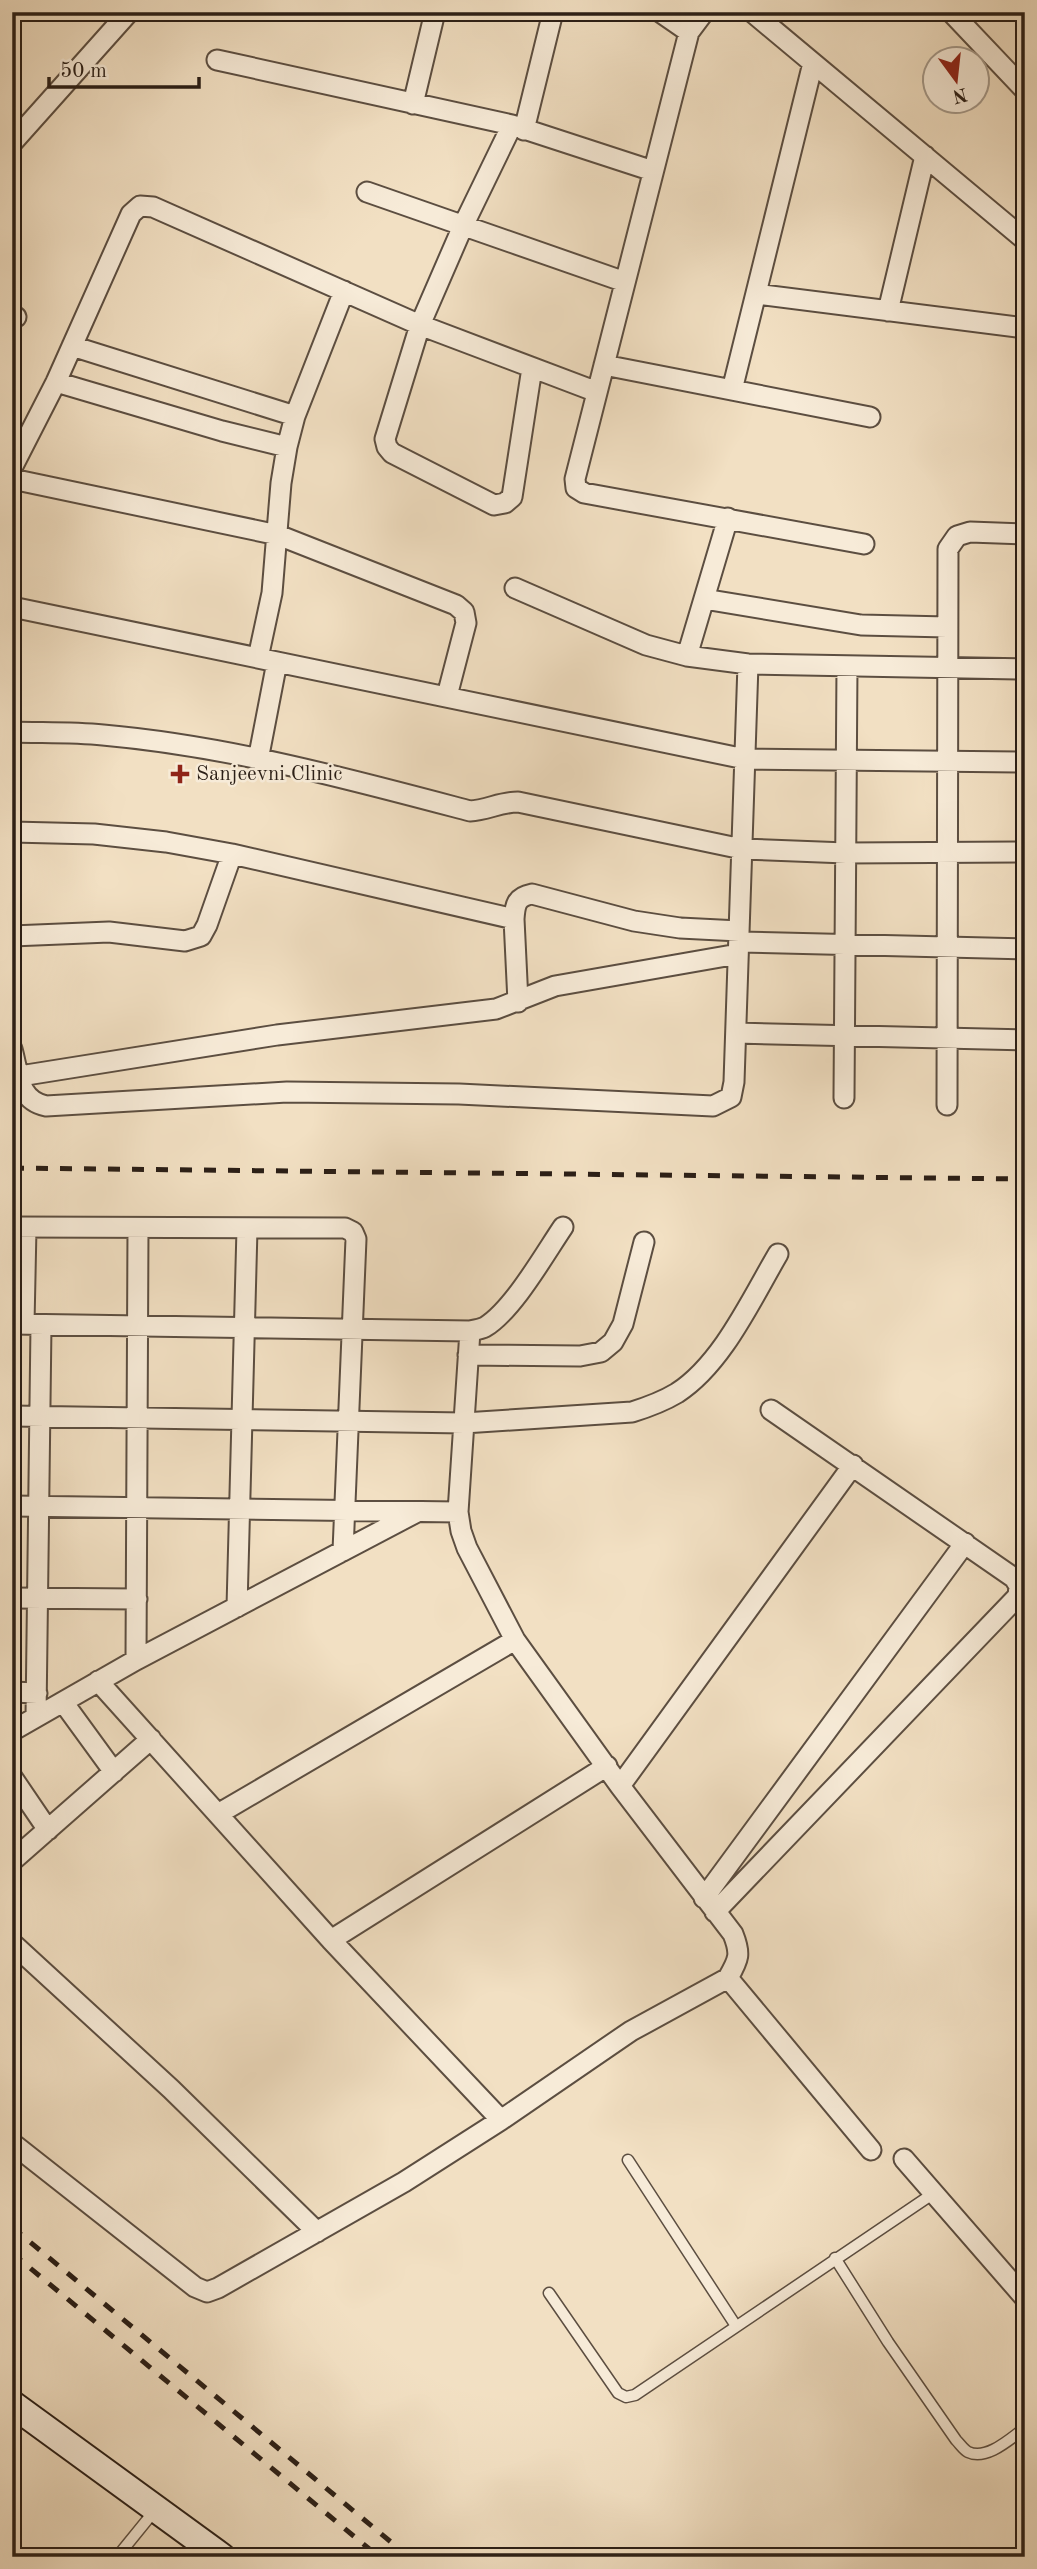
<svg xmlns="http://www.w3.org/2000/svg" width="1037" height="2569" font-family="'Old Standard TT',serif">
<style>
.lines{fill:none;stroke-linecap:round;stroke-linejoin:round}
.lane-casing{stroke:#5c4e41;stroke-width:13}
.street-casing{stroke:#5c4e41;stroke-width:23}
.secondary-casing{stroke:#2a1e16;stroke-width:30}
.lane{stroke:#f7ebd8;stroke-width:10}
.street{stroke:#f7ebd8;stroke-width:19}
.secondary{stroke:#f7ebd8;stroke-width:26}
.rail{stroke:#2a1e16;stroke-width:5;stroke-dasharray:12 12;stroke-linecap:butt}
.poi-dot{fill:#8f2418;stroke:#f7ebd8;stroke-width:2.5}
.labels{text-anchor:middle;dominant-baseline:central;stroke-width:5;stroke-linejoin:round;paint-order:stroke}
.poi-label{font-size:21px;fill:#2a1e16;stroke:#f7ebd8;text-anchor:start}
</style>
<rect width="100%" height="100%" fill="#f2e0c3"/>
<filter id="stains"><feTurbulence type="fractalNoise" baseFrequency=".00286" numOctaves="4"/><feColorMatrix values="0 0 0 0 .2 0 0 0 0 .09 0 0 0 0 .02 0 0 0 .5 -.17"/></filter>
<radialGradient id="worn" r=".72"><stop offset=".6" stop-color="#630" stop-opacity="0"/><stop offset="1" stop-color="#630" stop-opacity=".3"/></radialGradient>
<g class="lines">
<!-- lane casing -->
<g class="lane-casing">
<path id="lane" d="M628 2160 736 2326
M835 2258 888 2342 956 2440C960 2444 964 2450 968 2452 987 2461 1011 2438 1025 2428
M549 2293 618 2393 626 2397 635 2395 934 2193
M117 2557 156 2509"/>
</g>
<!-- street casing -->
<g class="street-casing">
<path id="street" d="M660 12 689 32
M704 12 689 32 575 479 576 488 584 493 864 544
M752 12 1025 240
M951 12 1025 90
M217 60 512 125 653 171
M413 104 435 12
M512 125 463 226 420 325 385 439 387 447 392 453 494 505 505 503 512 497 532 368
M524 130 553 12
M12 143 129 12
M367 192 625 282
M756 294 1025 328
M888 311 925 156
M12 314 16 317
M72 346 295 416
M604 365 870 417
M56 382 222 431 287 447 295 416 344 291
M732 390 813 63
M12 468 56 382 131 214 140 206 153 207 420 325 597 392
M12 479 278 535 456 605 464 612 466 623 447 696
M515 588 646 645 687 656 748 664 1025 669
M704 599 861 625 947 627
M12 607 745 759 1025 762
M687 656 728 518
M258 658 272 593 281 483 287 447
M12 732C42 733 73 732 103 735 228 746 349 779 470 811 487 810 501 802 518 802L742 849 846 853 1025 852
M258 760 277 662
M12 832 94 834 166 842 232 854 514 919C515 905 516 897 532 894L634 921 680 928 739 931
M514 919 518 1002
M12 936 109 932 185 941 201 936 207 925 232 854
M739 942 1025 949
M736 1033 1025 1040
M12 1049C19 1074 18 1100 46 1106L287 1092 459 1094 713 1106 731 1097 734 1082 748 664
M20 1076 277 1035 496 1009 555 986 738 954
M844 1098 847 666
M947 1105 948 549 957 536 970 532 1025 534
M12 1227 345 1228 353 1232 356 1239 343 1551
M12 1324 470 1331 458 1512 461 1531 467 1548 515 1640 620 1786 733 1934C741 1954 739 1959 728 1978L631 2031 501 2120 404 2182 218 2288 207 2292 195 2287 12 2143
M24 1324 26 1228
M470 1331C475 1330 481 1329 485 1327 513 1310 544 1255 563 1227
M468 1355 580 1356 601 1352 613 1342 623 1324 644 1242
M12 1416 464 1423 632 1412C648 1407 662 1402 677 1393 722 1364 751 1300 778 1254
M12 1506 458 1512
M12 1598 137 1599
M237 1607 247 1229
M136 1660 138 1228
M98 1681 331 1940 501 2120
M12 1692 37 1693
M63 1702 114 1772
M36 1716 41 1325
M12 1731 136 1660 417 1512
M12 1777 48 1830
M620 1786 853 1465
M218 1814 515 1640
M12 1861 151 1739
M704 1898 965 1543
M715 1912 1018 1596 1019 1586 1014 1578 771 1410
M331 1940 607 1766
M12 1943 171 2089 317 2232
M728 1978 871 2150
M904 2159 1025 2298"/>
</g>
<!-- secondary casing -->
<g class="secondary-casing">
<path id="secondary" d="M12 2404 222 2557"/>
</g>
<!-- lane -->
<use href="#lane" class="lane"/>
<!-- street -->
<use href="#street" class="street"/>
<!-- secondary -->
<use href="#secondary" class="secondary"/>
<!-- rail -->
<path class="rail" d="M12 1168 1025 1179
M12 2227 409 2557
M12 2253 379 2557"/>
</g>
<!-- markers -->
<path class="poi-dot" d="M176.5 763.5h7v7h7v7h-7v7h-7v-7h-7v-7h7z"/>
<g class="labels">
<!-- poi labels -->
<g class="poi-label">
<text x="196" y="774">Sanjeevni Clinic</text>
</g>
</g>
<!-- margin -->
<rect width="1037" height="2569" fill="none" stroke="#f2e0c3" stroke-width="42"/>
<rect x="14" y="14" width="1009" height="2541" fill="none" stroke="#2a1e16" stroke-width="3.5"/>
<rect x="21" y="21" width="995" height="2527" fill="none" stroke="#2a1e16" stroke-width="2"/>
<!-- north arrow -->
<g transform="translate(956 80) rotate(165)"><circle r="33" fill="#f7ebd8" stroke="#a5998a" stroke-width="2"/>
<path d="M0-5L12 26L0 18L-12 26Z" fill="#8f2418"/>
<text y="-10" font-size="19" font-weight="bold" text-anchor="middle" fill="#2a1e16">N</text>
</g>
<!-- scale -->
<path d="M49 77v10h150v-10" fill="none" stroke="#2a1e16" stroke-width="3.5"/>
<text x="60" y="77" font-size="21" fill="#2a1e16" stroke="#f7ebd8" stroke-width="5" paint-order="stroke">50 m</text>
<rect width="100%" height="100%" filter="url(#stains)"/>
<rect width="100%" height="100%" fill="url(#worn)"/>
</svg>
